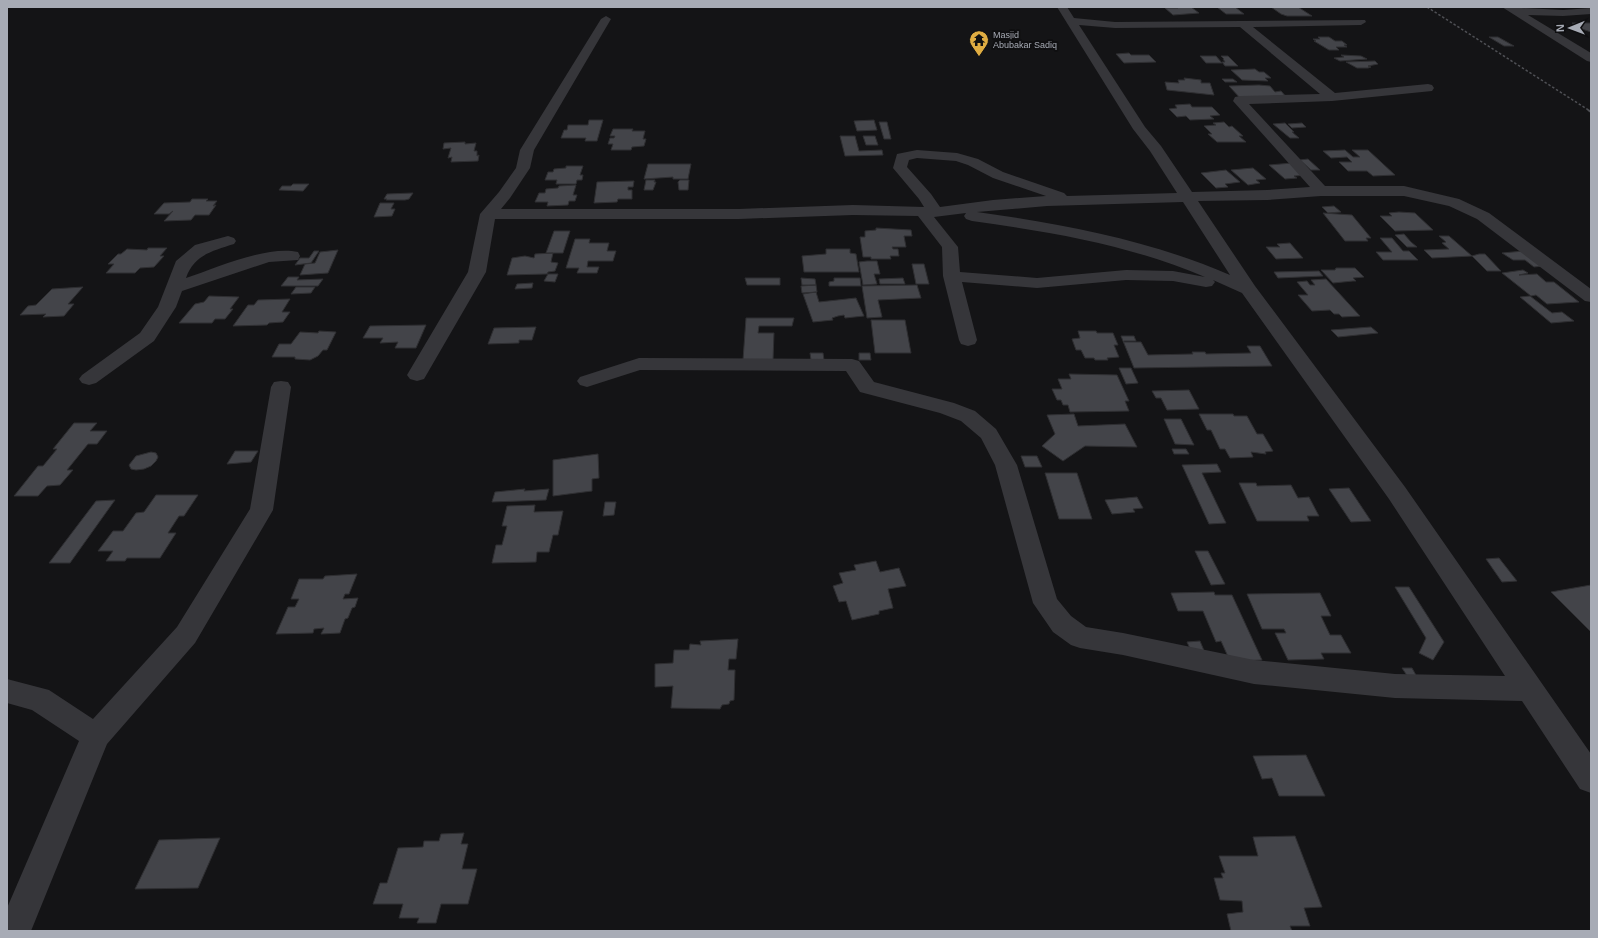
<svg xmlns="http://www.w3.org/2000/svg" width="1598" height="938" viewBox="0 0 1598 938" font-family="Helvetica,sans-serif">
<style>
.building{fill:#434449;stroke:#2f2f32}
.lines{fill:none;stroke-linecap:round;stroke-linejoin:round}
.minor{fill:#36363a;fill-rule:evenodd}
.rail-far1{stroke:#4f5055;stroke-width:1.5;stroke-dasharray:2.5 2;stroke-linecap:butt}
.rail{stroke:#4f5055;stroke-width:2;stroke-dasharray:3.5 2.5;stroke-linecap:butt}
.labels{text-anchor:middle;stroke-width:4;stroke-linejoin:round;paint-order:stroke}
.far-poi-label{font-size:9px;fill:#a7abb5;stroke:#0f0f11;text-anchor:start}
</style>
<rect width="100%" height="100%" fill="#141416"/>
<!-- building -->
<path class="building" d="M1177,7h14l8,6 -26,2 -8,-7h13z
M1217,7h18l9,7h-18z
M1271,7h27l14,9h-25l-6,-2z
M1572,23h19v9l-9,-3z
M1318,37h11l6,4h7l5,4h-3l3,2h-11l3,3h-10l-15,-9h2l-3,-2h7z
M1489,37h9l16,9h-10z
M1129,53l2,2h18l7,7 -32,1 -8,-9z
M1341,55l20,1 6,3 -27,2 -6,-3 10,-1z
M1200,56h16l6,7h-16z
M1221,56h7l10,10h-13l-3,-4h3l-2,-3h1z
M1375,61l3,3 -10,2 3,1 -3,1h-11l-11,-6z
M1255,69l4,3h5l7,6h-6l3,3 -26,-1 -11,-10z
M1184,78l17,2v3h9l4,12 -47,-5 -2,-8 14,1 -1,-3h7z
M1222,79h11l4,3h-12z
M1259,85l11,1 5,6 6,-1 7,8h-47l-12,-13z
M1190,104l2,3h20l8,8 -10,1 4,3 -24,1 -4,-4 -9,1 -8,-8 8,-1 -2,-3z
M589,120h14l-6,21h-12l1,-3h-25l3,-8h3l1,-5h20z
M874,120l3,10 -20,1 -3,-10z
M879,122h8l4,17h-7z
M1224,122l5,5 3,-1 11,10h-4l7,6h-29l-9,-8h4l-8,-8 12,-1 -3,-2z
M1285,123l9,9h-2l7,6h-9l-17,-14z
M1302,123l4,4 -14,1 -4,-4z
M613,129h20l-1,2h13l-2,8h3l-2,7 -12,1 -1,3h-20l2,-6h-5l2,-6h4l1,-2h-5z
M840,136h15l4,15 23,-1 1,5 -38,1z
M863,136h12l3,9h-12z
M465,142v2l11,-1 -2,8h3v5l2,-1 -1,6 -27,1 1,-5 -4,1 3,-10 -8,1 1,-6z
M1345,150l8,7h7l-8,-7h16l27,25 -22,1 -6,-5h-19l-9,-9h13l-5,-5 -16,1 -8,-7z
M1308,159l12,11h-9l-11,-10z
M1292,163l15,12 -13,1 3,2 -12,1 -16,-14z
M648,164h43l-3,15h-15v-2l-29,2z
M566,166h17l-3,9h3l-1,5h-5l-1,4h-20l1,-4h-12l3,-8h5l1,-3 12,-1z
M1253,168l13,11 -10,1 4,3 -12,2 -17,-15z
M1226,170l14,12 -15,2 3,3 -12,1 -15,-15z
M646,180h9l-1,2h2l-3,8h-9z
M680,180h9l-1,10h-9l-1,-8z
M634,181l-1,6h-5v3h4v9h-14l-1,3 -23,1 3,-21z
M293,184h16l-6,7 -24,-1 3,-4h9z
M576,185l-3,10h4l-2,6h-6l-1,4 -21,1 1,-4h-13l4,-9h6l1,-4 12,-1 1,-2z
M413,193l-4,6 -4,1h-19l1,-1h-3l3,-5z
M192,199h16l-2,2h11l-4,5 3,-1 -7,10h-14l-4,5 -27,1 9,-10 -4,3h-15l10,-11 26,-1z
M380,203h14l-3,6h4l-3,7 -18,1z
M1334,206l7,6 -13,1 -6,-6z
M1399,212l16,1 18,17 -38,1 -15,-15h12l-3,-3z
M1323,213l29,2 19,23h-5l2,3h-23z
M876,228l35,2 1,6h-8l2,11h-14l1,2h5l1,7h-9l1,3h-20v-2h-8l-3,-20h5v-6l11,-1z
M554,231h16l-7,22h-17z
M1404,234l7,8 6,5h-10l-12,-12z
M1439,236h10l23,20 -40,2 -8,-8 25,-1 -7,-6 4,-1z
M1380,238h12l11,13h6l9,9h-35l-7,-8h16z
M575,239h15l-1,4h20l-2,8h9l-3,10h-25l-1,6h12l-2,6h-20l2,-5h-13z
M1290,243l13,15 -27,1 -10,-12h14l-3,-3z
M148,248h19l-7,8h4l-10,11 -14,1 -5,5h-29l8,-9h-6l10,-10h3l6,-5 20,1z
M826,249h24v4l6,1 3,18h-55l-2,-16 24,-2z
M338,250l-10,23 -28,2 5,-11 10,-1 5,-11z
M314,251h5l-8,12 -16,2 5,-7h9z
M1524,251l19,15 -9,1 -9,-7h-12l-11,-7z
M553,253l-2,9 7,1 -3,8 -7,1 -1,2 -40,1 5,-17 13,-2 9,2 1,-4z
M1479,254h6l16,17h-14l-15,-15z
M867,261h10l3,13h-6l3,10 -14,1 -4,-23z
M912,264h12l5,20h-13z
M1336,268h19l9,9 -11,1 3,3h-3l-20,2 -12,-13h14z
M1523,270l5,3 -9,2 18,-1 9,8h8l25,20 -32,2 -11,-9 -5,1 -29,-23z
M1319,271l4,5 -45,2 -4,-6z
M548,274h10l-3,8 -11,-1z
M288,277h11l-2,3 26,-1 -5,7h-37z
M745,278h35v7h-33z
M801,278l14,1 1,6h-14z
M834,278h26l1,8h-32v-4l5,-1z
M903,278l2,6h-25l-1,-5z
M1326,279l34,37 -18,1 -3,-3h-5l-4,-4 -18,1 -14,-16h10l-11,-13 10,-1 3,4h5l-4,-5z
M533,283l-1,5 -17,1 2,-5z
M816,285l1,7 -15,1 -1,-7z
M917,285l4,13 -43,2 4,17 -15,1 -5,-32z
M83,287l-15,17h6l-10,12 -21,1 3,-3 -26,1 8,-9 8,-1 16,-16z
M296,287h19l-4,6 -20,1z
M816,292l3,10 37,-4 8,18 -19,2 -1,-3 -6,1 -6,2 1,2 -20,2 -10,-28z
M209,296l30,1 -9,12h3l-8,10h-10l-3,4h-33l16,-19 9,-2z
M1530,296l22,17 10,-1 12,9 -23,2 -31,-26z
M290,299l-8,13h8l-7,10 -14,1 -2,2 -34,1 15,-21h6l4,-5z
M746,318h48l-2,8h-33l-1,7h16l-1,27h-30z
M871,320h34l6,33h-36z
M426,325l-10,23h-21l3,-6 -18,1 3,-5h-20l7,-12z
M536,327l-4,13h-13v3l-31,1 6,-16z
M1371,327l7,6 -40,4 -7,-7z
M319,331l17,1 -9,18h-4l-5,6 -8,4 -15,-1v-2h-23l7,-13h12l9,-12 18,1z
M1078,331h18l1,2h16l5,12h-4l5,12 -12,1 1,2h-13l-1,-2h-9l-4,-8h-5l-4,-11 8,-1z
M1121,336h13l2,5h-12v1h17l7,13 45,-1 -1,-2h13l1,2 45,-1 -4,-7h13l12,20 -138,2z
M810,353h13l1,7h-13z
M859,353h11l1,7h-12z
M1119,368h12l7,15 -12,1z
M1069,374l48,1 12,26h-4l4,10 -59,1 -2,-7h-5l-2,-5h-4l-5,-11h10l-4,-10h13z
M1189,390l10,19 -32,1 -6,-12h-5l-4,-7z
M1074,414l4,12 47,-2 12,23 -52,-1 -22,15 -21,-15 13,-12 -8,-19z
M1199,414h34l1,2h13l10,18h6l10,17 -8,1 1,2 -15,-2 2,5 -23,1 -5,-9h-5l-9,-19h-4z
M1164,419h17l13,26 -19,-1z
M74,423h23l-7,8h17l-10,13h-9l-21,26h6l-13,15 -13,1 -9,10h-24l24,-30h5l14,-17h-4z
M1172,449h14l3,5h-15z
M235,451h23l-7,11 -24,2z
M151,452l5,1 2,4 -2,4 -5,5 -7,3 -8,1 -5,-1 -2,-4 7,-9z
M598,454l1,24 -7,1v12l-39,5v-36z
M1021,456h16l5,11h-17z
M1217,464l4,8 -19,1 24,50 -17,1 -27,-59z
M1045,473h32l15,46h-33z
M1239,483h17l1,3 34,-1 7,13 11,-1 10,19h-12l2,5h-52z
M1349,488l22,33 -20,1 -22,-33z
M525,489l-1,2 25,-2 -3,11 -54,2 3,-10z
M156,495h42l-14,21h-5l-11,17h8l-16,25h-33l-2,3h-19l7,-10h-15l15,-20h10l13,-18 8,-1z
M1137,497l6,11 -10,1 2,3 -23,2 -7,-14z
M115,500l-45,63h-21l47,-62z
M605,502h11l-2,13 -11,1z
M535,505l-1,7 29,-1 -5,24h-5l-4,17h-12l-1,10 -44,1 4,-18h6l5,-19h-5l5,-20z
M1195,551h13l17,33 -14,1z
M1499,558l18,23 -15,1 -16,-23z
M876,561l4,11 19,-4 7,18 -18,3 5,19 -14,3v3l-27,6 -6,-19 -7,1 -6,-16 10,-3 -4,-10 17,-3 -2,-5z
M357,574l-8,20h-4l-2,5 15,-1 -3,9 -3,1 -4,10 -3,1 -5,14 -19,1 3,-6 -10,1 -1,4 -37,1 12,-27h7l4,-8h-8l8,-20h24l2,-3z
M1591,585v47l-40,-40z
M1395,587h14l35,55 -11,18 -14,-7 7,-15z
M1214,592l1,3h17l30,65 -32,1 -9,-20 -5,1 -13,-31h-25l-7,-18z
M1320,593l11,23h-10l9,19h11l10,18h-30l3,6 -36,1 -13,-27h11l-2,-4h-22l-15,-35z
M738,639l-2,20h-7l-1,11h7l-1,30 -4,1 -1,3 -7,1 -2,4 -49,-1 2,-22 -18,1v-23l18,-1 1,-13h15l1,-6 11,1 -1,-4z
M1200,641l5,12h-13l-5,-11z
M1402,668h10l5,9h-9z
M1306,755l19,41h-46l-7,-18 -10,1 -9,-23z
M464,833l-3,11h7l-6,25h15l-9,35h-27l-5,19h-19l2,-5h-20l4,-14h-30l7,-21h7l11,-35 25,-1 1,-6h15l2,-7z
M1295,836l27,71 -18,1 6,18h-20l2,5h-61l-4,-17 16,-2 -1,-11 -22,-1 -6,-22h9l-2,-5h4l-6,-17h39l-5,-19z
M220,838l-22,50 -63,1 24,-49z"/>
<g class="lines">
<!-- minor -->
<path class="minor" d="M1057,7h10l7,11 41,4 250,-2 1,2 -5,3 -108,2 82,66 93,-9 4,1 2,3 -2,3 -100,10 -83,3 76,82h79l55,13 30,14 102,76v13l-6,-1 -108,-82 -28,-13 -45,-10h-83l-54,4 -69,1 57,85 150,201 186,267v39l-11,-4 -58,-88 -127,-3 -141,-14 -131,-29 -43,-7 -9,-3 -18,-13 -20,-29 -38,-138 -14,-27 -20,-17 -21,-8 -80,-21 -14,-21 -206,-1 -53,17 -7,-2 -3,-4 3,-4 59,-19 213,1 7,2 15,21 80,21 21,8 21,18 21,36 40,134 14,17 15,11 37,6 131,27 141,14 110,2 -116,-177 -147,-206 -29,-13 2,2 -3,4 -6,1 -33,-6 -47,-1 -89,8 -75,-6 15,58 -2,4 -7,2 -7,-2 -2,-4 -16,-64 -1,-29 -24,-31 -65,-1 -114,4h-244l-9,53 -62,107 -7,2 -7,-2 -3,-4 61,-103 12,-58 19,-22 17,-24 4,-18 81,-131 5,-3 5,3 -77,131 -4,18 -20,30 -9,11h238l114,-4 71,2 -5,-8 -26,-31 4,-14 20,-4 40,3 21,6 25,13 61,21 3,3 110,-3 -27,-42 -17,-22zM1079,25l36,3 125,-1 80,67 -80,2 -5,1 -2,4 77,86 -43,3 -75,2 -31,-46 -16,-19zM917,158l39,3 12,4 25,13 53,18 -53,4 -53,7 -9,-13 -24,-27 2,-7zM1183,202l47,73c-81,-35 -166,-51 -253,-63l70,-6zM966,213l-2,3 2,3 6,2c80,11 158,24 233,56l-32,-6 -47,-1 -89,8 -77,-6 -2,-25 -24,-30z
M1502,7l61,3 28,-2v6l-28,2 -35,-1 63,38v9l-4,-1z
M228,236l6,2 2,3 -2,3c-22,7 -40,11 -48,34 30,-10 81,-33 112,-26l2,4 -2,4 -29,2 -87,29 -6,16 -22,34 -58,42 -7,2 -7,-2 -3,-4 3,-4 58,-42 18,-26 18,-46 19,-16z
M281,381l7,1 3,5 -18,123 -78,133 -88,101 -76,187h-24v-23l72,-167 -47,-31 -25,-7v-24l42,11 44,29 84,-92 73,-118 21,-122 3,-5z"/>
<!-- rail-far1 -->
<path class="rail-far1" d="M1427,7l163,104"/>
<!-- rail -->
<path class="rail" d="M1588,110l3,2"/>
</g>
<!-- icons -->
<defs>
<g id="temple-pin" transform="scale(1)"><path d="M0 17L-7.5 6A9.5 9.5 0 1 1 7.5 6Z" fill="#e0ad42" stroke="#0f0f11"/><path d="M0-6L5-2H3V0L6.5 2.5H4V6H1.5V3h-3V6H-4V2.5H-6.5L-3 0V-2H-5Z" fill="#111"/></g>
</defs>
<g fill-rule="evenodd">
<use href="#temple-pin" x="979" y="40"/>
</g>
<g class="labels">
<!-- far-poi labels -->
<g class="far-poi-label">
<text x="993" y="38">Masjid<tspan x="993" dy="10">Abubakar Sadiq</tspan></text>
</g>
</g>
<!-- border -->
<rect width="1598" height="938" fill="none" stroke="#a7abb5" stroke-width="16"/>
<!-- north arrow -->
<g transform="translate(1570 28) rotate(269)" stroke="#0f0f11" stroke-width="3" paint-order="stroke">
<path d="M0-3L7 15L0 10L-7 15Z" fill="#a7abb5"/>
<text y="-6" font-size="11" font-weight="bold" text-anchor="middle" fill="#a7abb5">N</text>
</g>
</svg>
